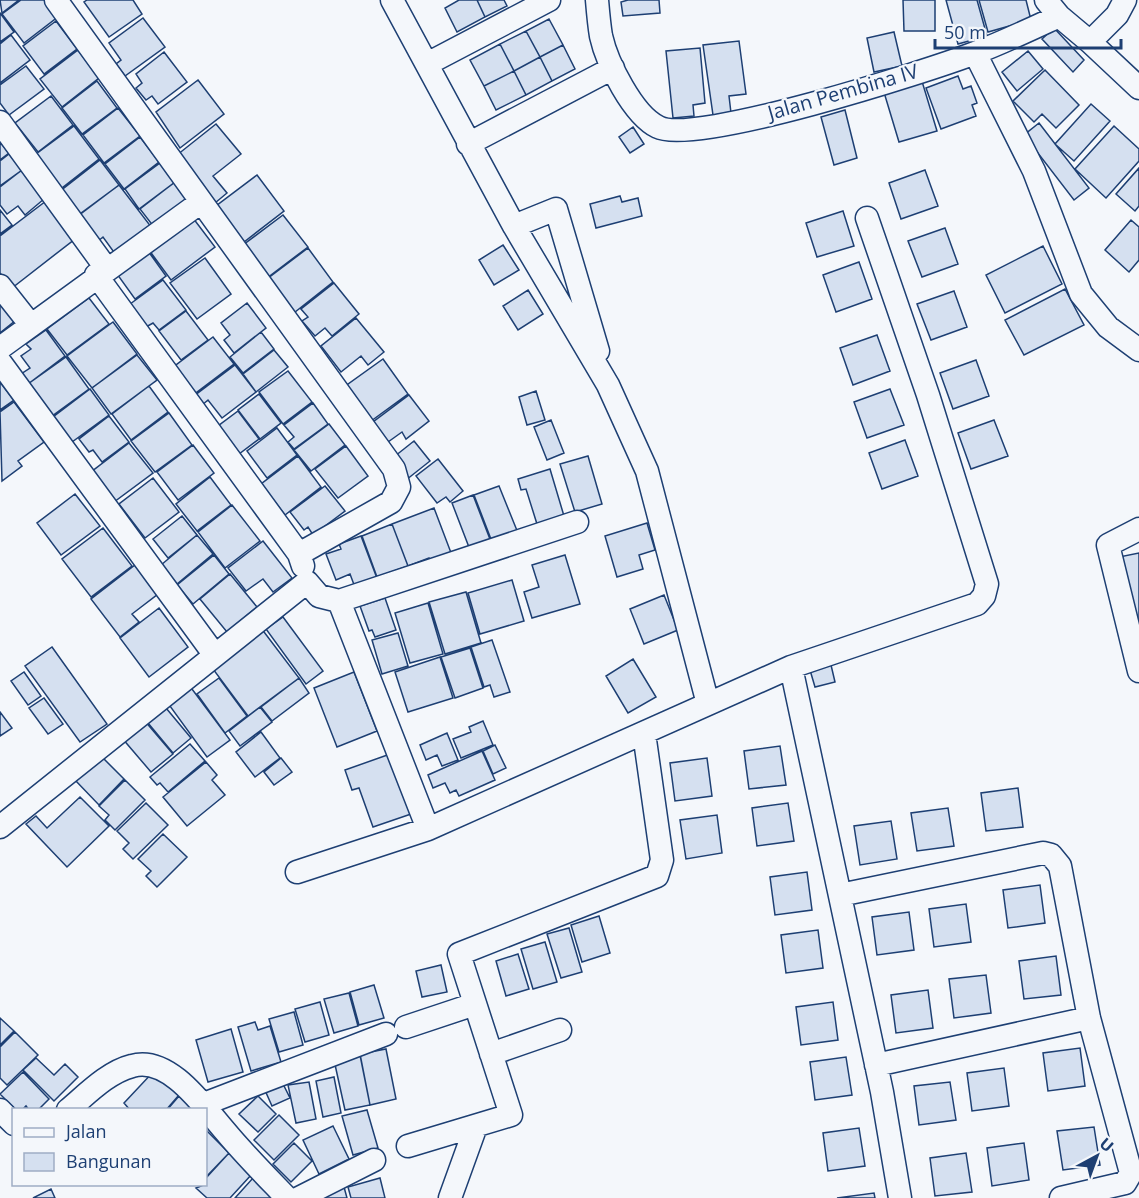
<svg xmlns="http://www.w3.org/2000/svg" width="1139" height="1198" viewBox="0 0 1139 1198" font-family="'Open Sans',sans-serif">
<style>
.building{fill:#d5e0f0;stroke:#1d3f73;stroke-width:1.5}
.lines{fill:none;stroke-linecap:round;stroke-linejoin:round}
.street-casing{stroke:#1d3f73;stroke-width:25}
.street{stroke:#f4f7fb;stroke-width:22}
.labels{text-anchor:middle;stroke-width:4.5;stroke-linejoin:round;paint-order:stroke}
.street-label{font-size:20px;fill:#1d3f73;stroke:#f4f7fb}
</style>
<rect width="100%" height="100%" fill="#f4f7fb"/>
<!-- building -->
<path class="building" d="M0,0h19l-17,13z
M21,0h26l12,16 -35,27 -22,-29z
M87,0h46l9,14 -33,23 -25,-35z
M459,0h18l8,17 -28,15 -12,-24z
M477,0h27l3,6 -22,11z
M628,0h31l1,13 -37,3 -2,-14z
M903,0h32v31h-31z
M946,0h31l10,36 -29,8z
M979,0h47l5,20 -43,12z
M0,13l14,19 -14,10z
M143,18l22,29 -40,29 -9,-12 5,-4 -12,-17z
M549,19l14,26 -23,12 -14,-26z
M56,21l21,28 -33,25 -21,-28z
M1054,28l30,32 -11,12 -31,-33z
M526,31l14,26 -26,14 -14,-27z
M894,32l8,34 -28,6 -7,-34z
M11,35l19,25 -30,23v-39z
M739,41l7,53 -17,2 2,17 -18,2 -10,-70z
M500,44l14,27 -30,15 -14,-26z
M563,45l12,24 -23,12 -12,-24z
M700,48l5,55 -12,2 1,11 -21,2 -7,-67z
M78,50l21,28 -37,29 -22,-28z
M1028,51l15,18 -26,22 -15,-19z
M164,52l23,30 -29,22 -6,-8 -6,4 -10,-12 6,-5 -6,-9z
M540,57l12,24 -26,14 -12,-24z
M26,66l18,23 -35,26 -9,-12v-18z
M1045,70l34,35 -23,23 -14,-14 -8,8 -21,-21z
M514,71l12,24 -30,15 -12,-24z
M958,76l5,13 8,-3 6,17 -5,2 4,11 -35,13 -15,-41z
M921,78l16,53 -38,11 -16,-53z
M198,80l26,34 -44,34 -24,-36z
M97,81l20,27 -35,26 -20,-26z
M51,96l22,29 -35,27 -23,-29z
M1091,104l19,17 -36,40 -19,-17z
M118,108l22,28 -36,27 -21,-28z
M845,110l12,48 -23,7 -13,-48z
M1039,123l50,65 -15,12 -50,-65z
M216,124l25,30 -28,22 14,17 -12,10 -38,-48z
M74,126l25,33 -41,32 -26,-34z
M1114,126l25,23v12l-33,37 -31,-29z
M633,127l11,17 -14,9 -11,-16z
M140,137l19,25 -35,27 -19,-25z
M0,142l9,11 -9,7z
M9,154l13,16 -22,16v-25z
M100,160l19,25 -42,31 -18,-24z
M160,163l15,19 -36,27 -14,-20z
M1139,168v38l-4,5 -19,-17z
M22,170l22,29 -19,16 -7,-9 -11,8 -7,-9v-18z
M925,170l13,36 -37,13 -12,-36z
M257,175l27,36 -40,31 -28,-36z
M175,182l14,18 -35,27 -14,-18z
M119,185l33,43 -36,27 -13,-18 -6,5 -19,-26z
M620,196l2,6 16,-4 4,18 -46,12 -6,-24z
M46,201l29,38 -63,49 -12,-15v-37z
M0,210l12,15 -12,9z
M843,211l11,35 -37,11 -11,-34z
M283,215l25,32 -41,31 -24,-33z
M193,218l22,29 -44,33 -22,-30z
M1131,220l8,7v33l-10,12 -24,-22z
M945,228l13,36 -36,13 -14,-36z
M503,245l16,25 -25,15 -15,-25z
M1043,246l19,38 -57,29 -19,-38z
M308,248l25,34 -43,34 -27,-34z
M148,251l18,25 -31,23 -18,-25z
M205,258l26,36 -34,25 -27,-36z
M859,262l13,37 -36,13 -13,-37z
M163,280l23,30 -27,20 -6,-7 -7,4 -20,-20z
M334,283l25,31 -27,22 -7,-8 -10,8 -13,-15 6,-4 -7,-8z
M1065,289l19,36 -60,30 -19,-35z
M528,290l15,24 -25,16 -15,-24z
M954,291l13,36 -36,13 -14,-36z
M89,298l20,26 -42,31 -20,-26z
M0,301l16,19 -16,13z
M247,303l19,25 -32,25 -10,-13 6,-5 -9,-12z
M186,311l22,29 -27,20 -22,-29z
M356,318l28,34 -16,13 -7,-9 -20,16 -20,-26z
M113,322l24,32 -45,34 -25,-32z
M46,330l19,26 -37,28 -7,-10 9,-6 -9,-12 10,-7 -5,-5z
M261,332l13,17 -31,24 -13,-16z
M877,335l13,36 -37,14 -13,-37z
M213,337l21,27 -41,31 -21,-27z
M274,350l14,17 -32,25 -13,-18z
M137,355l20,25 -46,34 -19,-26z
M66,357l23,32 -37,27 -24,-32z
M383,359l25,35 -41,30 -23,-37z
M976,360l13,36 -36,13 -13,-36z
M235,365l21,27 -34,26 -14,-18 -7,6 -7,-10z
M288,371l24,31 -29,22 -24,-32z
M0,382l14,18 -14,10z
M149,386l19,26 -37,28 -19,-26z
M90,389l19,26 -37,27 -19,-25z
M890,389l14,36 -37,13 -13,-36z
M536,391l9,29 -18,5 -8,-28z
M259,394l22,29 -21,16 -22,-29z
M409,395l20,26 -23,18 -4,-7 -14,10 -15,-20z
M14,402l30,40 -26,19 4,5 -20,15 -2,-69z
M313,403l15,21 -34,25 -6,-7 6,-5 -10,-12z
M238,411l21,28 -20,15 -21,-28z
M169,413l23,32 -37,27 -24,-31z
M109,416l20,26 -27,20 -9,-12 -4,2 -10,-13z
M551,420l13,33 -17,7 -13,-33z
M994,420l14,36 -37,13 -13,-36z
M329,424l16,21 -34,26 -17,-21z
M277,428l20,27 -30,23 -20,-27z
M905,440l13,36 -36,13 -13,-36z
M414,441l16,20 -24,19 -16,-20z
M129,443l24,30 -39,29 -23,-30z
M193,445l21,28 -36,27 -21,-28z
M346,446l22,30 -30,22 -23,-29z
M298,456l23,31 -36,28 -24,-31z
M588,456l14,48 -27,8 -15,-48z
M438,459l25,32 -13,11 -4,-5 -9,6 -21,-27z
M550,469l14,47 -27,8 -11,-35 -5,1 -3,-11z
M210,477l21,28 -34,26 -21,-27z
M153,478l26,34 -34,26 -26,-34z
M325,486l20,25 -32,24 -5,-8 -4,3 -14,-18z
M499,486l21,52 -26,9 -20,-52z
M75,494l25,32 -39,29 -24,-32z
M473,495l20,52 -21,8 -20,-52z
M232,505l28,36 -35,27 -27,-36z
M434,508l19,50 -21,8 -3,-8 -21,8 -16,-42z
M182,516l15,19 -29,23 -15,-19z
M647,523l8,27 -16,5 4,14 -26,8 -12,-41z
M392,524l16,42 -31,11 -15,-41z
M103,528l29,38 -41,31 -29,-38z
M197,535l16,19 -36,30 -16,-19z
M361,536l17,45 -22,9 -6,-16 -14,6 -10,-26 15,-5 -2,-5z
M263,541l29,37 -19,14 -10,-13 -17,12 -18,-23z
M1139,553v69l-4,1 -16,-66z
M214,555l15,19 -36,30 -16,-19z
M565,555l15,49 -48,14 -8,-26 15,-5 -7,-22z
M135,565l23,29 -26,20 7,8 -19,15 -29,-38z
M230,574l27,33 -30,25 -27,-33z
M512,580l12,41 -44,13 -12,-41z
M466,592l15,51 -36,11 -16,-52z
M664,595l14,35 -34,14 -14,-35z
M385,598l11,32 -21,7 -3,-7 -3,1 -9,-25z
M428,603l15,51 -33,9 -15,-50z
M159,608l29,39 -39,30 -29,-39z
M283,617l40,54 -17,13 -40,-55z
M261,628l38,50 -51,38 -38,-51z
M398,633l10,33 -26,8 -10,-34z
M492,640l18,52 -16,5 -4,-12 -6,2 -13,-40z
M52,647l55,77 -27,18 -55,-76z
M470,648l13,40 -28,10 -14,-41z
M440,657l13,41 -45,14 -13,-40z
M633,659l23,38 -28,16 -22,-37z
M831,665l4,17 -20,5 -5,-17z
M24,672l17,24 -13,9 -17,-24z
M354,672l23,59 -40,16 -23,-59z
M219,678l28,38 -22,17 -28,-39z
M299,678l10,15 -37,28 -11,-14z
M189,685l41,55 -23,17 -40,-55z
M44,698l19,26 -15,10 -19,-26z
M260,707l12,15 -32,24 -11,-15z
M166,708l25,30 -18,15 -25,-30z
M0,712l12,16 -12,8z
M144,720l29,34 -22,18 -29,-34z
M483,721l10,24 -32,13 -8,-19 18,-7 -2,-5z
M261,732l19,26 -25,19 -19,-25z
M447,733l11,27 -16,6 -5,-11 -11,5 -6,-15z
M190,744l15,17 -37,31 -8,-9 -3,2 -7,-8z
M495,745l11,23 -13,6 -10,-23z
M780,746l6,39 -37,4 -5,-38z
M482,751l13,29 -36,16 -3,-6 -6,3 -5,-10 -12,5 -5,-13z
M393,753l21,60 -41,14 -14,-39 -7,2 -7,-20z
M100,755l24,24 -25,26 -24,-25z
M281,758l11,14 -18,13 -10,-13z
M707,758l5,38 -37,5 -5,-38z
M206,762l11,13 -5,5 13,15 -38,31 -24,-29z
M125,780l20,20 -30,30 -10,-10 4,-5 -10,-9z
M1018,788l5,39 -37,4 -5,-38z
M80,797l29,29 -42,41 -41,-43 10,-8 11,12z
M146,803l22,22 -35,34 -10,-10 6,-6 -12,-12z
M788,803l6,38 -37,5 -5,-38z
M948,808l6,38 -37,5 -6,-38z
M717,815l5,38 -36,6 -6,-39z
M891,821l6,38 -37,6 -6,-39z
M163,834l24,23 -30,30 -11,-11 5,-5 -13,-12z
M807,872l5,38 -37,5 -5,-38z
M1040,885l5,38 -37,5 -5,-38z
M966,904l5,38 -37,5 -5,-38z
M909,912l5,38 -37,5 -5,-38z
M599,916l11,37 -28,9 -11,-37z
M569,928l13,44 -21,6 -14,-44z
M818,930l5,38 -37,5 -5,-38z
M545,942l12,40 -24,7 -12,-40z
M518,954l11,35 -23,7 -10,-35z
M1056,956l5,39 -37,4 -5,-38z
M441,965l6,27 -25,5 -6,-26z
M986,975l5,38 -37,5 -5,-39z
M374,985l10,33 -25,7 -9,-33z
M928,990l5,38 -37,5 -5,-38z
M349,993l9,33 -24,7 -10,-34z
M320,1002l9,33 -24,7 -10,-33z
M833,1002l5,38 -37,5 -5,-38z
M294,1012l9,33 -24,7 -10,-33z
M0,1018l14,13 -14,14z
M255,1022l3,8 12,-4 11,36 -30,9 -13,-44z
M231,1029l12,43 -35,10 -12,-42z
M15,1032l23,23 -31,30 -7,-7v-31z
M1080,1048l5,38 -37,5 -5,-38z
M386,1049l10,50 -26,6 -10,-51z
M360,1055l10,50 -25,5 -11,-50z
M846,1057l6,38 -37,5 -5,-38z
M36,1058l18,17 11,-11 13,13 -24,24 -31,-31z
M1004,1068l5,38 -37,5 -5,-38z
M154,1071l25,24 -13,15h-36l-6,-7z
M23,1072l26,27 -11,11h-9l-3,-4 -4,4h-6l-16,-16z
M334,1077l7,36 -18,4 -7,-36z
M281,1080l9,18 -18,8 -8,-18z
M309,1082l7,37 -20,4 -8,-38z
M950,1082l6,38 -37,5 -5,-39z
M179,1096l15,14h-27z
M258,1096l18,18 -18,18 -19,-18z
M367,1110l11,38 -25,7 -11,-39z
M279,1115l20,20 -25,25 -20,-20z
M333,1126l16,33 -30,15 -16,-34z
M1094,1127l6,38 -37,5 -6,-39z
M859,1128l6,38 -37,5 -5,-38z
M207,1131l22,22 -23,24v-45z
M294,1143l18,18 -21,21 -18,-18z
M1024,1143l5,37 -37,6 -5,-38z
M229,1153l23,21 -22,24h-23l-11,-10 10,-4v-6z
M966,1153l6,39 -37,4 -5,-38z
M253,1178l21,20h-39z
M380,1178l5,20h-34l-3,-11z
M344,1187l3,11h-24z
M51,1189l4,9h-22z
M874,1193l1,5h-38z"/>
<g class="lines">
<!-- street casing -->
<g class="street-casing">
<path id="street" d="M56,0l338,469 5,18 -8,15 -92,52
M392,0l122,226 94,159 39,86 61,233
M597,0c1,12 2,24 4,36 6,27 32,79 57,91 36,19 270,-56 317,-74 29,-11 56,-24 84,-37
M1046,0l13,16 31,26 49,46
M1090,42l27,-27 8,-15
M975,53l59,118 47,123 27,33 31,23
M427,64l122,-64
M0,122l106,146
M468,144l145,-76
M514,226l42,-17 42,142
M96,275l203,279 4,12
M0,286l30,38
M0,348l201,-146
M0,362l214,292
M1139,529l-31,16 31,126
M339,601l89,228
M791,667l91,425 18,106
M0,827l307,-245 12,14 20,5 238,-79
M297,872l131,-43 363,-162 186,-63 7,-8 3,-12 -59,-189 -61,-177
M840,895l203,-42 8,2 9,11 29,152 42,155 -6,10 -64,15
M406,1027l69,-23
M491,1054l69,-24
M876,1065l213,-47
M204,1104l182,-70
M0,1110l14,14
M68,1110c19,-16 40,-38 64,-44 37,-11 72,41 93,65 19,23 41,45 62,67
M408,1146l103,-31 -52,-161 198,-78 5,-16 -18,-127
M299,1198l75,-38
M450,1198l26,-72"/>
</g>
<!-- street -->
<use href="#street" class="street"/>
</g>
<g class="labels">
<!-- street labels -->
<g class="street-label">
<text transform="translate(843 92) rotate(-16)" y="7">Jalan Pembina IV</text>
</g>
</g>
<!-- legend -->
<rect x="12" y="1108" width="195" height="78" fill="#f4f7fb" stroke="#9eadc5" stroke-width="1.5"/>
<rect x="24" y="1128" width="30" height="9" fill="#f4f7fb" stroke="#9eadc5" stroke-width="1.5"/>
<text x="66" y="1138" font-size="18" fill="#1d3f73">Jalan</text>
<rect x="24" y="1153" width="30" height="18" fill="#d5e0f0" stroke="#9eadc5" stroke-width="1.5"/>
<text x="66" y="1168" font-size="18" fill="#1d3f73">Bangunan</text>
<!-- north arrow -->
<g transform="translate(1097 1156) rotate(41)" stroke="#f4f7fb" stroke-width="4.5" paint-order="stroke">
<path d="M0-4.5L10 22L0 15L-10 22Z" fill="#1d3f73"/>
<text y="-9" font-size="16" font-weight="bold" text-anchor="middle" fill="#1d3f73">U</text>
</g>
<!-- scale -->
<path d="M935 39v9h186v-9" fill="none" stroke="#1d3f73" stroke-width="3"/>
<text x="944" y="39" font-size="18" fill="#1d3f73" stroke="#f4f7fb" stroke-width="4.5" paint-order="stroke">50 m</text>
</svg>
